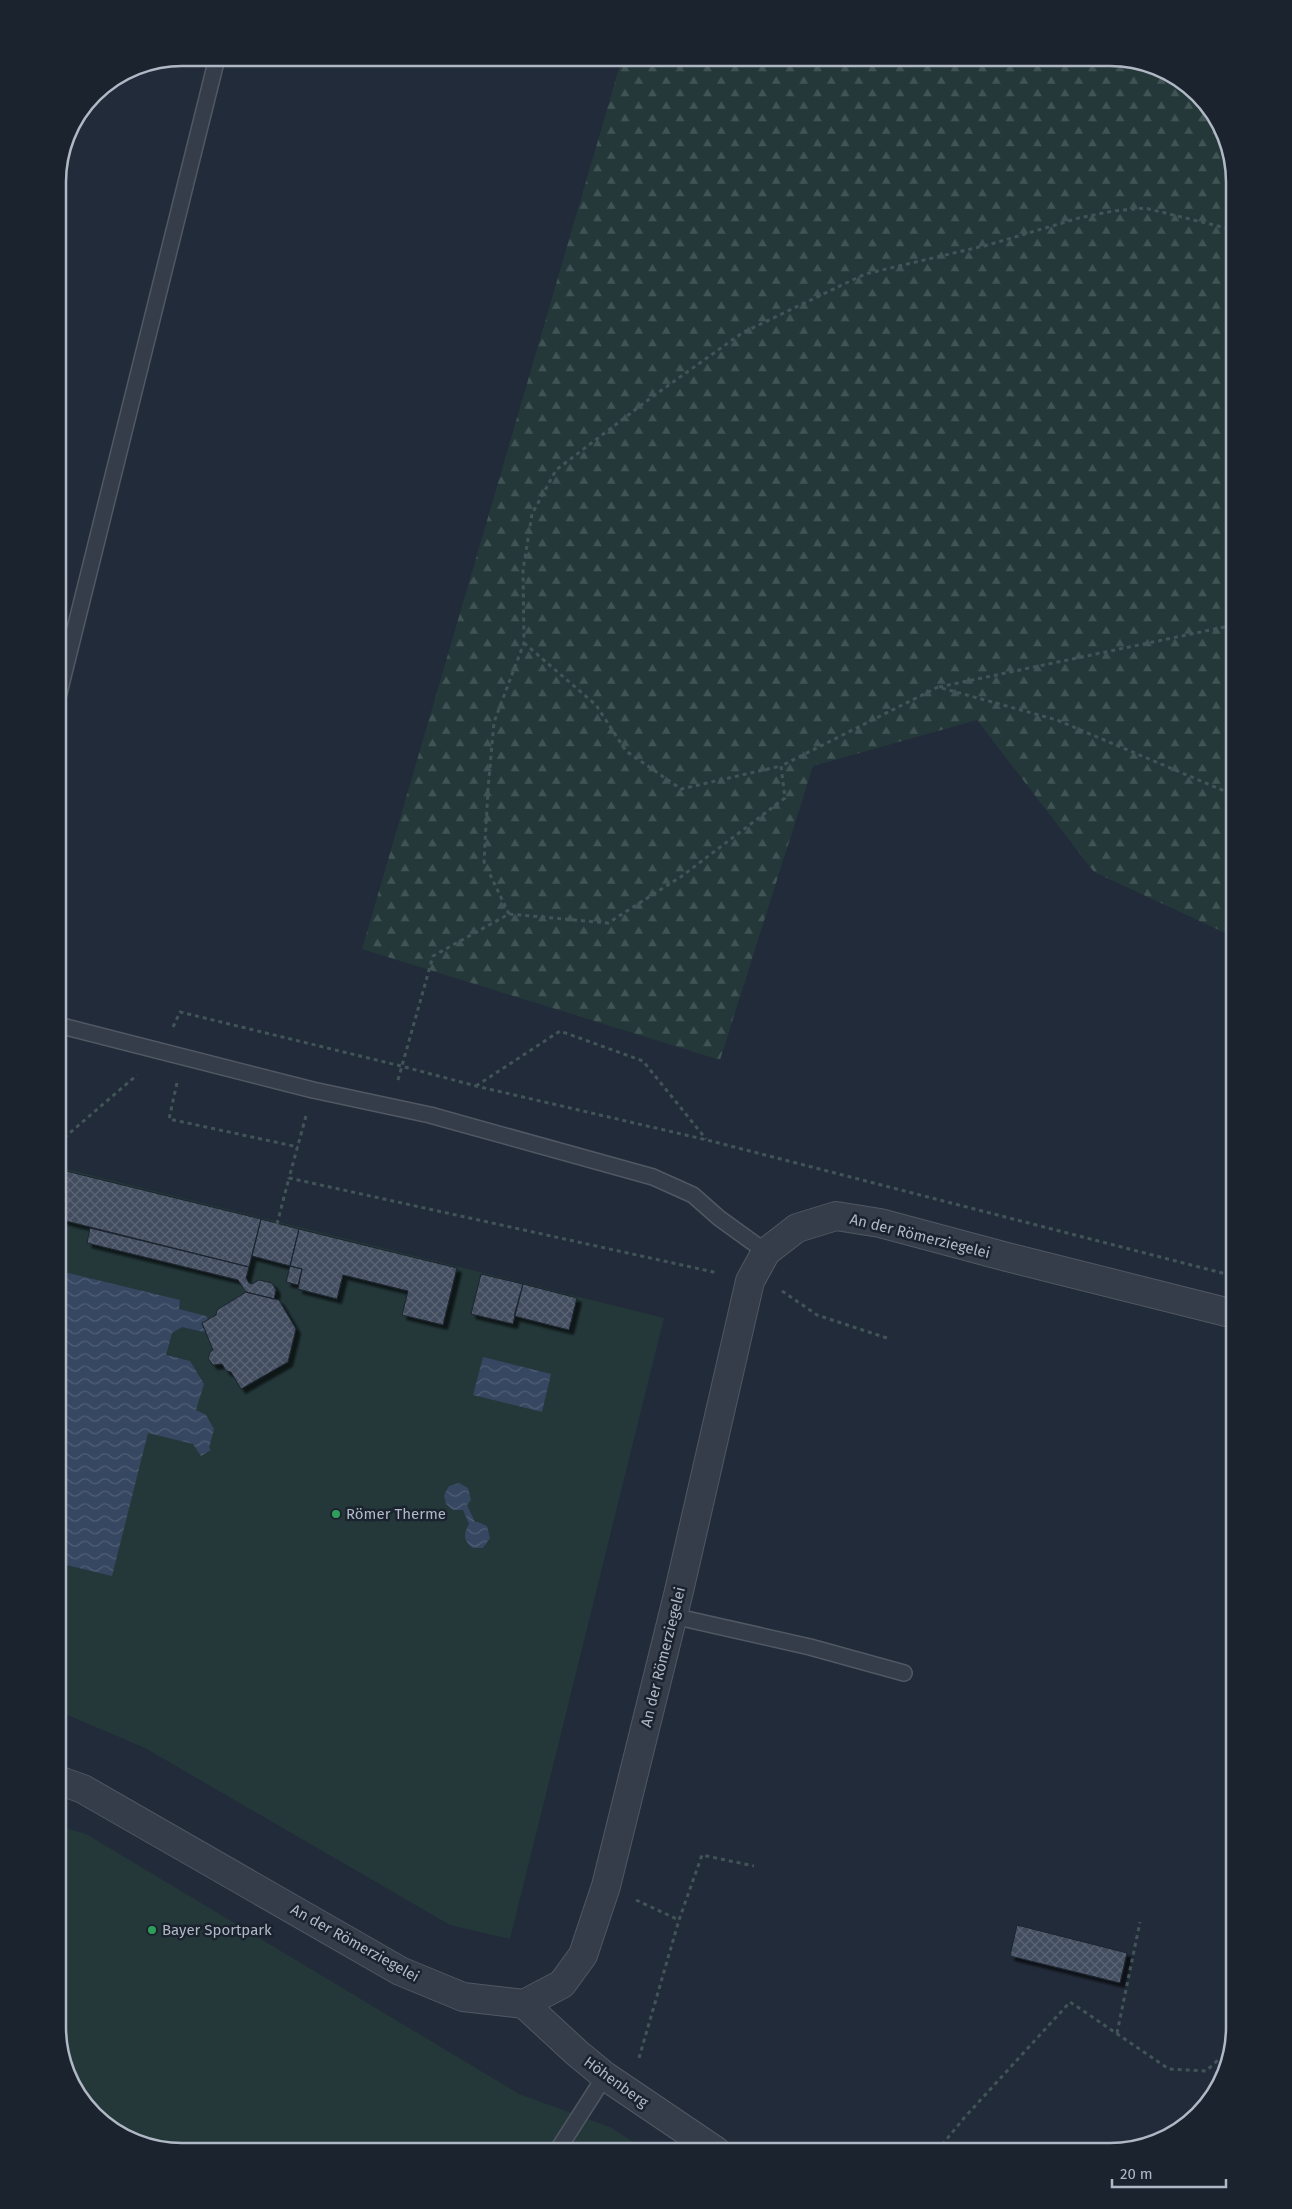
<svg xmlns="http://www.w3.org/2000/svg" width="1292" height="2209" viewBox="0 0 1292 2209" font-family="'Fira Sans',sans-serif">
<style>
.green{fill:#24383a}
.forest{fill:url(#forest-firs)}
.water{fill:url(#water-waves)}
.building{fill:url(#building-cross-hatch);stroke:#1d2530;filter:url(#shadow)}
.lines{fill:none;stroke-linecap:round;stroke-linejoin:round}
.service-casing{stroke:#505864;stroke-width:18}
.minor-casing{stroke:#505864;stroke-width:30}
.path{stroke:#415558;stroke-width:3;stroke-dasharray:4 4;stroke-linecap:butt}
.service{stroke:#353d4a;stroke-width:15}
.minor{stroke:#353d4a;stroke-width:28}
.leisure-dot{fill:#2e9e5b;stroke:#1b232e;stroke-width:2}
.labels{text-anchor:middle;stroke-width:5;stroke-linejoin:round;paint-order:stroke}
.street-label{font-size:15px;fill:#b0b8c6;stroke:#1b232e}
.poi-label{font-size:15px;fill:#b0b8c6;stroke:#1b232e;text-anchor:start}
.rim{fill:none;stroke:#b0b8c6;stroke-width:2.5}
</style>
<defs>
<pattern id="forest-firs" width="22" height="20" patternUnits="userSpaceOnUse" patternTransform="scale(1.25)"><rect width="22" height="20" fill="#24383a"/><path d="M5 1l3.5 6h-7zM16 11l3.5 6h-7z" fill="#415355"/></pattern>
<pattern id="water-waves" width="16" height="10" patternUnits="userSpaceOnUse" patternTransform="scale(1.25)"><rect width="16" height="10" fill="#354761"/><path d="M0 5q4-4 8 0t8 0" fill="none" stroke="#505f76"/></pattern>
<pattern id="building-cross-hatch" width="8" height="8" patternUnits="userSpaceOnUse" patternTransform="scale(1.25)"><rect width="8" height="8" fill="#434e5e"/><path d="M0 0l8 8M0 8l8-8" fill="none" stroke="#5c6574"/></pattern>
<filter id="shadow"><feDropShadow dx="4.5" dy="4.5" stdDeviation="1" flood-color="#0009"/></filter>
</defs>
<rect width="100%" height="100%" fill="#222b39"/>
<!-- green -->
<path class="green" d="M58,1167l606,151 -154,621 -60,-14 -305,-177 -87,-37z
M58,1826l28,8 433,260 91,33 37,24h-473l-61,-21 -43,-48 -12,-55z"/>
<!-- forest -->
<path class="forest" d="M622,58h496l61,21 43,48 12,55v755l-140,-65 -117,-152 -164,46 -93,294 -358,-111z"/>
<!-- water -->
<path class="water" d="M64,1272l116,28 -1,9 27,7 2,3 -7,5 4,7 -1,1 -22,-5 -10,6 -6,22 24,6 14,23 -8,26 10,5 8,14 -5,19 2,2 -10,6 -8,-12 -45,-11 -36,143 -54,-13v-265z
M483,1357l68,17 -9,38 -69,-17z
M459,1483l9,5 3,12 -4,5 8,17h3l9,4 3,12 -7,10h-10c-10,-8 -10,-13 -4,-24l-6,-14h-10l-7,-6 -2,-9 5,-9z"/>
<!-- building -->
<path class="building" d="M58,1169l203,50 -12,48 -191,-48z
M261,1219l38,10 -9,37 -38,-10z
M90,1228l159,39 -3,11 3,5 3,1 7,-4 13,3 4,7 -2,9 -28,-7 -8,-12 -151,-37z
M299,1229l158,39 -14,57 -41,-10 6,-24 -65,-16 -6,24 -39,-10 4,-20 -12,-3z
M290,1266l12,3 -4,16 -12,-3z
M481,1274l42,10 -10,40 -42,-10z
M523,1284l54,14 -8,32 -55,-14z
M246,1292l33,8 17,29 -8,33 -47,27 -10,-17 -5,-1 -4,-7 -9,1 -5,-7 2,-6 3,-2 -11,-27 14,-8 1,-5z
M1017,1925l110,28 -7,30 -110,-27z"/>
<g class="lines">
<!-- service casing -->
<g class="service-casing">
<path id="service" d="M58,697l159,-639
M58,1025l255,65 117,25 223,62 40,18 26,23 47,34
M673,1616l137,31 94,26
M557,2151l48,-75"/>
</g>
<!-- minor casing -->
<g class="minor-casing">
<path id="minor" d="M58,1780l25,9 317,182 63,26 61,7 38,-20 21,-29 23,-69 73,-295 71,-310 16,-29 31,-24 39,-12 44,7 127,34 227,57
M524,2004l53,49 28,23 111,75"/>
</g>
<!-- path -->
<path class="path" d="M524,643l72,62 30,46 55,38 100,-23
M939,687l295,-62
M509,914l-25,-52 4,-73 6,-67 30,-79 -1,-73 9,-56 24,-44 96,-73 90,-64 123,-59 123,-29 91,-27 34,-7 32,-3 89,22
M173,1027l7,-15 221,54 75,20 231,54 527,136
M398,1080l35,-124 76,-42 99,9 74,-47 103,-78 -4,-32 157,-79 119,33 177,75
M177,1083l-8,36 129,28
M476,1086l84,-55 83,30 63,78
M306,1116l-17,62 429,95
M58,1143l79,-68
M277,1224l12,-46
M782,1291l35,24 73,24
M636,1900l43,20
M1117,2033l23,-111
M639,2058l40,-138 23,-65 52,11
M937,2151l27,-33 106,-116 99,67 37,2 12,-11"/>
<!-- service -->
<use href="#service" class="service"/>
<!-- minor -->
<use href="#minor" class="minor"/>
</g>
<!-- markers -->
<g class="leisure-dot">
<circle cx="336" cy="1514" r="5"/>
<circle cx="152" cy="1930" r="5"/>
</g>
<g class="labels">
<!-- street labels -->
<g class="street-label">
<text transform="translate(920 1236) rotate(14)" y="5">An der Römerziegelei</text>
<text transform="translate(663 1657) rotate(-76)" y="5">An der Römerziegelei</text>
<text transform="translate(355 1943) rotate(29)" y="5">An der Römerziegelei</text>
<text transform="translate(616 2082) rotate(36)" y="5">Höhenberg</text>
</g>
<!-- poi labels -->
<g class="poi-label">
<text x="346" y="1519">Römer Therme</text>
<text x="162" y="1935">Bayer Sportpark</text>
</g>
</g>
<!-- crop -->
<path d="M0 0H1292V2209H0ZM182 66H1110A116 116 0 0 1 1226 182V2027A116 116 0 0 1 1110 2143H182A116 116 0 0 1 66 2027V182A116 116 0 0 1 182 66Z" fill="#1b232e" fill-rule="evenodd"/>
<path class="rim" d="M182 66H1110A116 116 0 0 1 1226 182V2027A116 116 0 0 1 1110 2143H182A116 116 0 0 1 66 2027V182A116 116 0 0 1 182 66Z"/>
<!-- scale -->
<path d="M1112 2179v8h114v-8" fill="none" stroke="#b0b8c6" stroke-width="2.5"/>
<text x="1120" y="2179" font-size="15" fill="#b0b8c6" stroke="#1b232e" stroke-width="4" paint-order="stroke">20 m</text>
</svg>
